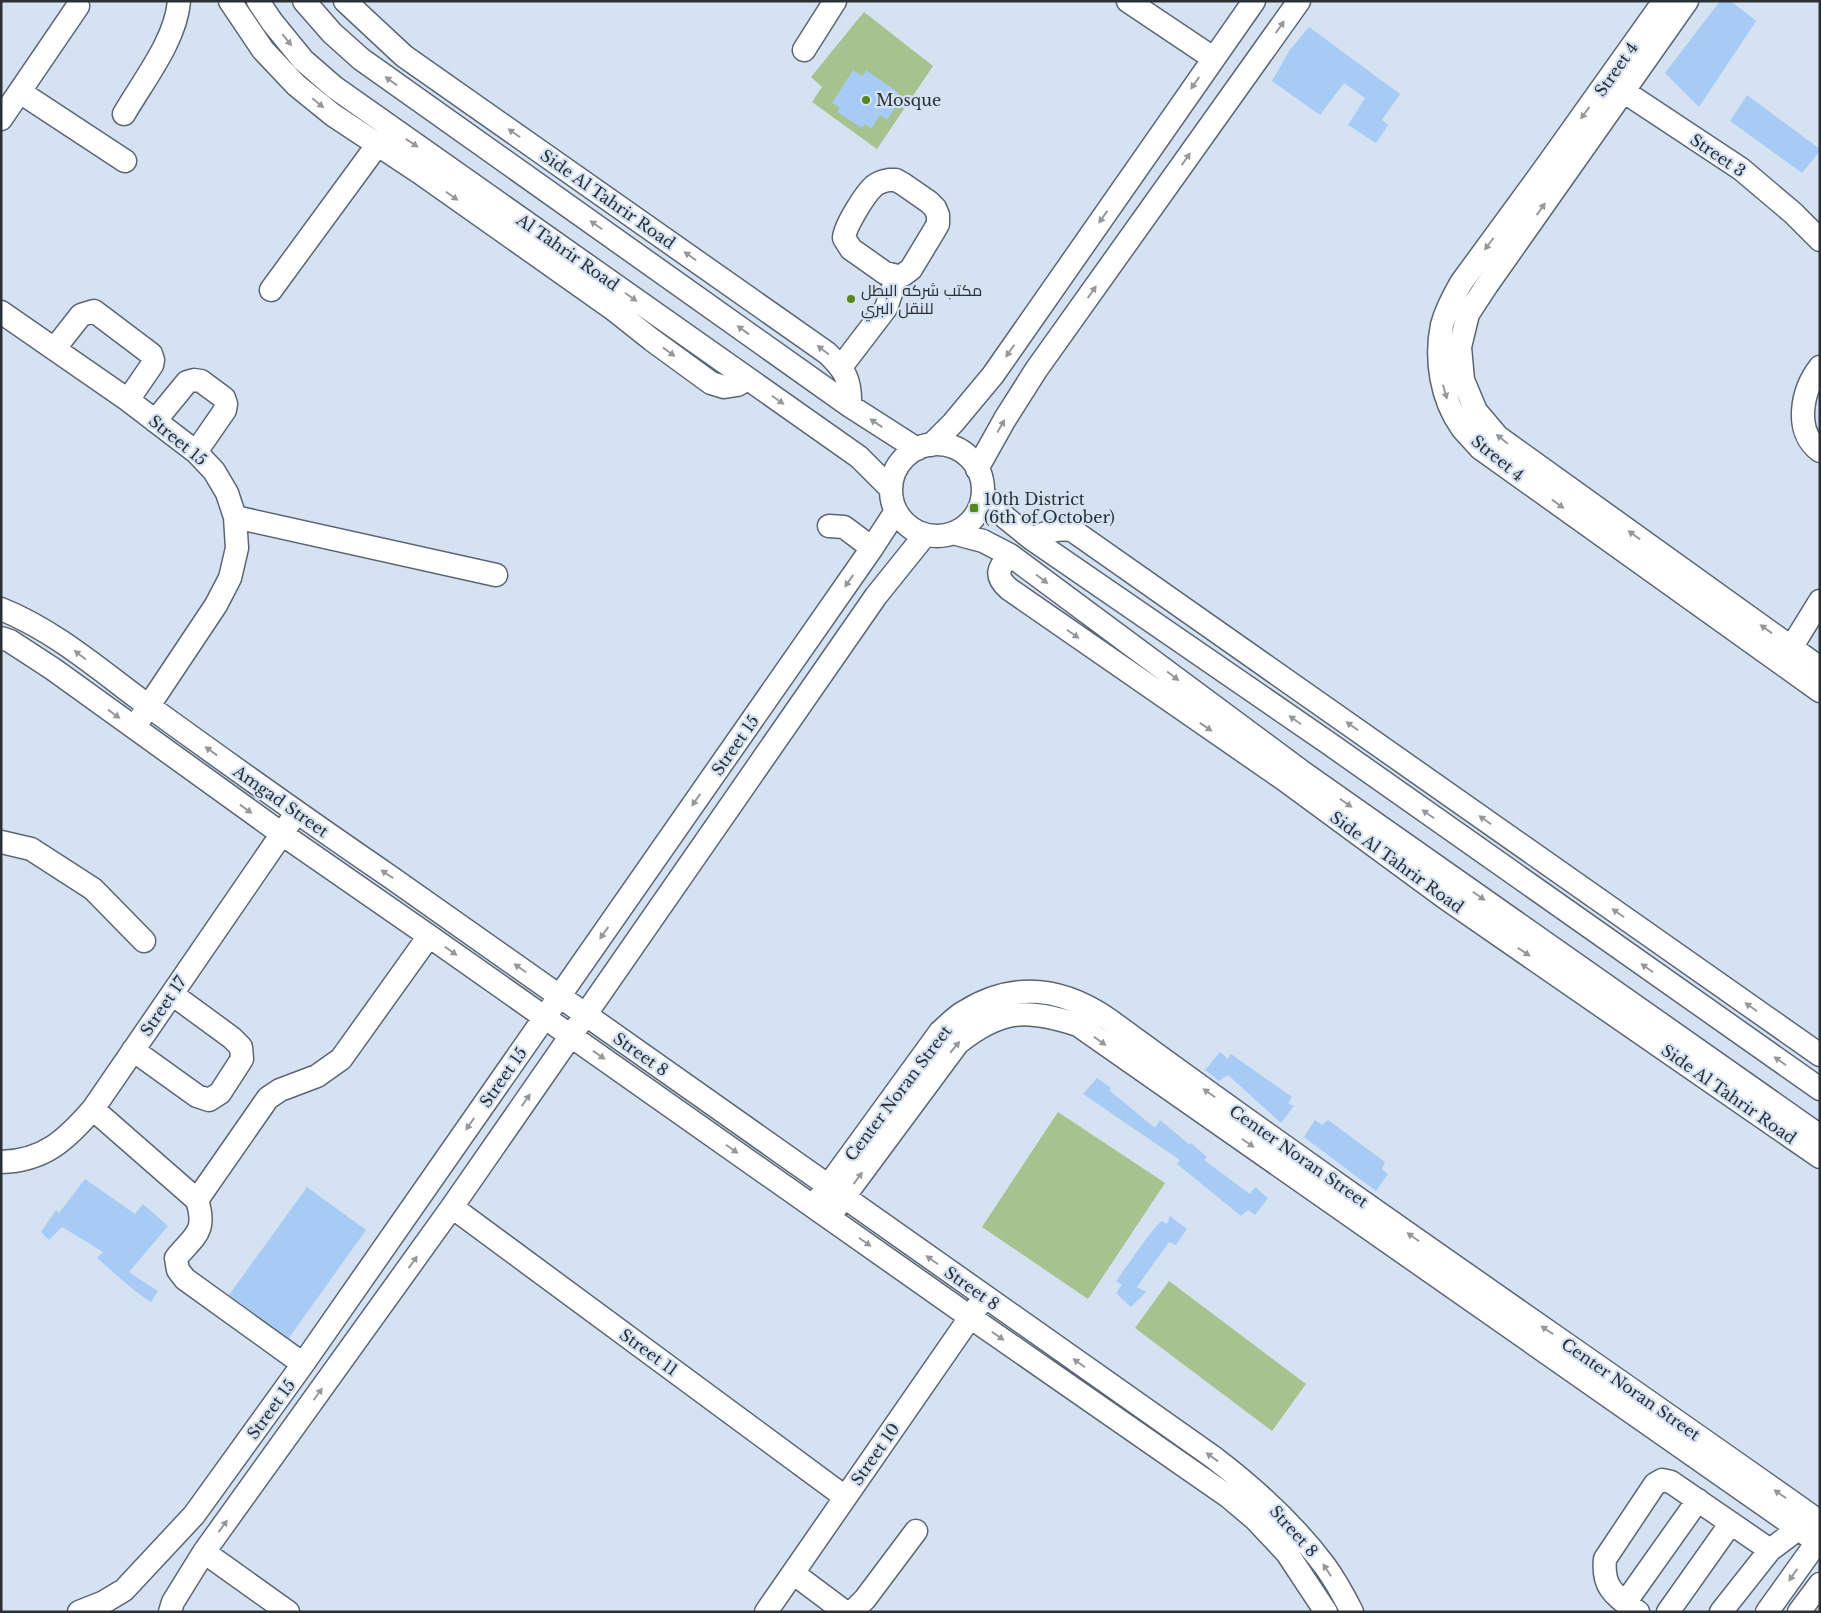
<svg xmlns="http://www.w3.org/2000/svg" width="1821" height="1613" viewBox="0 0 1821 1613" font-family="'Libre Baskerville',Cairo,serif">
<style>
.green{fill:#a5c28f}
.building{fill:#a8cbf5}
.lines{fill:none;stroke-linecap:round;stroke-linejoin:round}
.minor-casing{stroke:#5b6674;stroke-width:25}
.minor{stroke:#fff;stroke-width:22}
.oneway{fill:#95989a}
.poi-dot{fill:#56881e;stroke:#d5e2f2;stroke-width:2}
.labels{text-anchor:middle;stroke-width:4.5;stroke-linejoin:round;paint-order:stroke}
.street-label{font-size:16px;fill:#2b3036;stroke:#d5e2f2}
.poi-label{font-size:16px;fill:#2b3036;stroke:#d5e2f2;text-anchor:start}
</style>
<rect width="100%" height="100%" fill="#d5e2f2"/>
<!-- green -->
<path class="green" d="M864,12l69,54 -56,83 -65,-47 10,-15 -11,-10z
M1058,1112l107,71 -77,116 -106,-72z
M1169,1281l137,103 -34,47 -137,-103z"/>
<!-- building -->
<path class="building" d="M1720,1h11l25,20 -57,86 -34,-34z
M1309,27l91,67 -18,26 6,5 -12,18 -28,-18 17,-27 -21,-15 -24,32 -48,-34 17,-30z
M853,70l9,6 4,-6 33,23 -2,2 4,3 -14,22 -7,-5 -9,14 -6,-5 -3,4 -25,-16 3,-4 -8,-5z
M1747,95l73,54v2l-18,22 -72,-52z
M1220,1052l8,7 3,-5 61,43 -4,6 6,3 -13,17 -53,-48 -9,6 -14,-11z
M1097,1078l14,10 -1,3 45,37 5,-8 30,25 1,-2 16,14 -3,3 46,34 5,-7 13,11 -13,17 -7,-5 -7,6 -64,-52 3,-4 -97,-66z
M1315,1120l7,5 6,-5 57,42 -3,7 6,5 -12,17 -72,-54z
M85,1179l50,35 8,-10 25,22 -39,46 29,19 -7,11 -15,-10 -39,-34 6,-6 -41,-25 -13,13 -8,-8 15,-22 3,3z
M307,1187l59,43 -77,108 -60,-43z
M1170,1216l17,13 -11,16 -7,-3 -32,45 9,5 -15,15 -15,-14 6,-8 -6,-4 33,-46 12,-14 6,3z"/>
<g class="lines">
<!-- minor casing -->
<g class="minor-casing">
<path id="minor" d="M230,1l33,49 33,35 37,30 86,57 194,137 39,31 59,43 13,4 13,-2 11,-6
M258,1l14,21 31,38 31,27 525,370 32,32
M304,1l28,32 29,26 489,347 67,43
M345,1l59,55 423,297c18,17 24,27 23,53
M1128,1l85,57
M1664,1l-116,163 -87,119c-8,14 -15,27 -19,42 -7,34 -1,74 20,103 6,7 12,13 18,20l340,243
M1687,1l-200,284 -19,29 -8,33 3,33 13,31 22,26 322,231
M804,50l31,-49
M1611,83l130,86 52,44 27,27
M20,92l105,69
M124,114c19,-33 52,-74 55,-113
M1,119l77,-113
M889,180h7l7,4 26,18 6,6 3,7v9l-4,7 -23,38 -8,6 -6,1 -12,-3 -34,-24 -7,-11c1,-12 21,-44 30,-52 5,-4 9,-5 15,-6z
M271,290l107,-146
M1,312l127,88 68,52 18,19 13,22 8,24 2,31 -7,30 -14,27 -76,114
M55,348l26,-33 13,-4 57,43 2,6 -1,5 -24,35
M841,367l45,-59 11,-32
M1820,367c-18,23 -27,64 0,84
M155,421l32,-39 7,-2 7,1 23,17 2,6 -1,6 -29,42
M891 490a46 46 0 1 1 92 0a46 46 0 1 1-92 0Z
M931,445l22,-22 40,-48 261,-374
M977,469l28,-50 31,-49 263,-369
M983,494l23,24 26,21 295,203 493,347
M235,517l261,58
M829,526l15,1 28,21
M953,533l30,8 27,14 295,219 515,362
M1032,539c15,-7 23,-11 40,-9l748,525
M1010,555c-12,13 -16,21 -1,34l273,189 162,119 376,260
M1,609c55,22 101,63 149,98 80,58 160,115 242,171l821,579c42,32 80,66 112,109 10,14 19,30 27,46
M1,638l9,3 43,28 229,165 147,102 541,381 259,180 26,22 32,34 39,59
M1791,648l29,-47
M1,842l30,7 62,40 51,52
M133,1050l64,46 12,4 11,-7 22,-34 -1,-12 -9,-9 -60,-44
M93,1109l104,91c10,32 -2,35 -21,58l2,12 7,9 118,85
M1,1162c43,-1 65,-22 92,-53l197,-287
M820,1197l120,-165c8,-7 15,-15 24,-20 50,-31 97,-25 144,7 234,172 475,335 712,503
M197,1200l71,-102 12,-8 37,-14 24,-17 88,-123
M452,1207l393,290
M835,1209l123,-166c43,-34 68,-35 120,-18l742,519
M204,1552l84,60
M793,1573l52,39
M1625,1603l73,-103
M79,1612l25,-10 20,-12 70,-75 109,-151 569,-816 24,-37
M170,1612l3,-10 31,-50 248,-345 424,-611 49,-61
M766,1612l212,-306
M852,1612l13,-13 51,-68
M1638,1612c-22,-16 -36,-23 -33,-53l50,-75 7,-4 9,2 99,68 28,-21
M1668,1612l63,-89
M1721,1612l49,-62
M1767,1612l53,-74
M1799,1612l21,-28"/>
</g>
<!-- minor -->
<use href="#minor" class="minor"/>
</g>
<!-- one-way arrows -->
<defs><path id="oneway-solid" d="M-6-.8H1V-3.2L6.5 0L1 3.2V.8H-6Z" transform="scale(1.25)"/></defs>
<g class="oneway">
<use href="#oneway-solid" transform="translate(1280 27) rotate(-55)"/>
<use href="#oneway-solid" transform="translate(287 40) rotate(51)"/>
<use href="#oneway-solid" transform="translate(391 81) rotate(-144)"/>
<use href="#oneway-solid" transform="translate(1195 83) rotate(125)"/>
<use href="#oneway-solid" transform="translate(318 103) rotate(39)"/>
<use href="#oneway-solid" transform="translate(1585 113) rotate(126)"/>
<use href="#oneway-solid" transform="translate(514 133) rotate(-145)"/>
<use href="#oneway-solid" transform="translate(412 143) rotate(34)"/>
<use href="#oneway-solid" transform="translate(1186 159) rotate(-55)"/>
<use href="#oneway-solid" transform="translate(452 196) rotate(35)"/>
<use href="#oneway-solid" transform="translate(1541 209) rotate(-55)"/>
<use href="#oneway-solid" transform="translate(1103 217) rotate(125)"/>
<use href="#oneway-solid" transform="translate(596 225) rotate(-145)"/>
<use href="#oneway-solid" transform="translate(1489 244) rotate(127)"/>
<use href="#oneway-solid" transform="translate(690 256) rotate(-145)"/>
<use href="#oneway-solid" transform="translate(1092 292) rotate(-55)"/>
<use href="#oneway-solid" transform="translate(631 297) rotate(35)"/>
<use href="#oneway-solid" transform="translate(743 330) rotate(-144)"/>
<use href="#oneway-solid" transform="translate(823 350) rotate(-143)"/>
<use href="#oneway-solid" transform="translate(1010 351) rotate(125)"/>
<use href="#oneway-solid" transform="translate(669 352) rotate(36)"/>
<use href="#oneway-solid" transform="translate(1445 392) rotate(74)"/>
<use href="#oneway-solid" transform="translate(778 400) rotate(35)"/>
<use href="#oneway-solid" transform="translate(876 423) rotate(-147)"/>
<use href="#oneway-solid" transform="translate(1001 426) rotate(-60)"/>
<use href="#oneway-solid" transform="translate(1502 439) rotate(-141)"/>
<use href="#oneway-solid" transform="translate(1558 504) rotate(36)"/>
<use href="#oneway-solid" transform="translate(1634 535) rotate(-144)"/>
<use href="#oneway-solid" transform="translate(1042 579) rotate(37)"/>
<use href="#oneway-solid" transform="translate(849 581) rotate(125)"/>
<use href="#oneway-solid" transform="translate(1766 629) rotate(-144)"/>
<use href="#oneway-solid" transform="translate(1073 634) rotate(35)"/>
<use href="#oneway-solid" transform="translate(80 655) rotate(-143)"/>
<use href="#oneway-solid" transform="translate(1173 676) rotate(37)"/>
<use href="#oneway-solid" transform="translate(114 714) rotate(36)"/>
<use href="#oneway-solid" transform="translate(1295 720) rotate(-145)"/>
<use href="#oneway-solid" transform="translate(1352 726) rotate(-145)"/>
<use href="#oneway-solid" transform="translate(1206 727) rotate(34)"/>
<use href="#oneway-solid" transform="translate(211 751) rotate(-144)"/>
<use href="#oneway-solid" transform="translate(696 800) rotate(125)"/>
<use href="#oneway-solid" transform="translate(1346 803) rotate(35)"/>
<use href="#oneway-solid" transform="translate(246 809) rotate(36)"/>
<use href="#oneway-solid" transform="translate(1428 814) rotate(-145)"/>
<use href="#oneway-solid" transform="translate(1485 820) rotate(-145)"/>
<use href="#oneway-solid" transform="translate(387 874) rotate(-146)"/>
<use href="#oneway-solid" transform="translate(1479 896) rotate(35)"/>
<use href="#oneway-solid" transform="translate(1618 913) rotate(-145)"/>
<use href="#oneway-solid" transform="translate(604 933) rotate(125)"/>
<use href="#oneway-solid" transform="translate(451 951) rotate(35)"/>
<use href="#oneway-solid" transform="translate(1524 952) rotate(34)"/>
<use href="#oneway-solid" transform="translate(520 968) rotate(-145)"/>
<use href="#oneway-solid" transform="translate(1647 968) rotate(-145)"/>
<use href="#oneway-solid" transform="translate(1751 1007) rotate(-145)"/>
<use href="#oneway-solid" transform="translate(1100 1041) rotate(35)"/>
<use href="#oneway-solid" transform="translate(955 1047) rotate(-50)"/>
<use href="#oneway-solid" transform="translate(599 1055) rotate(35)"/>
<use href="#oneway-solid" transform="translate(1780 1061) rotate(-145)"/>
<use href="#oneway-solid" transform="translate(1209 1093) rotate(-145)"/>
<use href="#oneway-solid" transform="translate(526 1100) rotate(-55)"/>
<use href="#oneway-solid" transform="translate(470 1124) rotate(125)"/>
<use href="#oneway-solid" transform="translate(1248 1143) rotate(35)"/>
<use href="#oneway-solid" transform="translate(732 1149) rotate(35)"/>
<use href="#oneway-solid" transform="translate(858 1178) rotate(-54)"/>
<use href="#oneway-solid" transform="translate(1413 1237) rotate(-145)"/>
<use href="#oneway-solid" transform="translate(865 1242) rotate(35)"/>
<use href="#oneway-solid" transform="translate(932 1260) rotate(-145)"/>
<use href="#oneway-solid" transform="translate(413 1262) rotate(-54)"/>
<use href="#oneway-solid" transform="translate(1547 1330) rotate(-146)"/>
<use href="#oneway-solid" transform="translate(998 1336) rotate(35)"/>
<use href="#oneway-solid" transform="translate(1079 1363) rotate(-145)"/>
<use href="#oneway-solid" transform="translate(318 1394) rotate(-54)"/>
<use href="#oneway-solid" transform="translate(1212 1457) rotate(-144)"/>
<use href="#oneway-solid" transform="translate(1780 1494) rotate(-145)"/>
<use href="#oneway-solid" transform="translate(223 1526) rotate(-54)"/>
<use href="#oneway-solid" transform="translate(1327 1570) rotate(-123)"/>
<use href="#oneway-solid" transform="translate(1793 1575) rotate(125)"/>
</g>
<!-- markers -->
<g class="poi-dot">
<circle cx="866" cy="100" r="5"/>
<circle cx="851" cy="299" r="5"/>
<rect x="969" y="503" width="10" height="10" rx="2.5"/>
</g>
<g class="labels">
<!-- street labels -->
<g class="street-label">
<text transform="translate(1616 69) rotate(-55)" y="6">Street 4</text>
<text transform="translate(1718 155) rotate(34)" y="6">Street 3</text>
<text transform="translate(608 199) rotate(35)" y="6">Side Al Tahrir Road</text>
<text transform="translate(568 252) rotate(35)" y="6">Al Tahrir Road</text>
<text transform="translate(178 440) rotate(39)" y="6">Street 15</text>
<text transform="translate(1498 458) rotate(39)" y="6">Street 4</text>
<text transform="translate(735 745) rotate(-55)" y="6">Street 15</text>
<text transform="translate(281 801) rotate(35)" y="6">Amgad Street</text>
<text transform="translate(1397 862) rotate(36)" y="6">Side Al Tahrir Road</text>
<text transform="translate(163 1006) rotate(-56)" y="6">Street 17</text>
<text transform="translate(641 1054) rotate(35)" y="6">Street 8</text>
<text transform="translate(503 1077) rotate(-55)" y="6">Street 15</text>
<text transform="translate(898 1093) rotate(-53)" y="6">Center Noran Street</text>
<text transform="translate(1729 1094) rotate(35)" y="6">Side Al Tahrir Road</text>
<text transform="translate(1299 1156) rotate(35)" y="6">Center Noran Street</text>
<text transform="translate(972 1288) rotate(35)" y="6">Street 8</text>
<text transform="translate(649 1352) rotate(36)" y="6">Street 11</text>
<text transform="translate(1631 1389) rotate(35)" y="6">Center Noran Street</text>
<text transform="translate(271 1409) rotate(-54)" y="6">Street 15</text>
<text transform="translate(875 1454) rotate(-55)" y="6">Street 10</text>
<text transform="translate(1294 1531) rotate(48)" y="6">Street 8</text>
</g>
<!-- poi labels -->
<g class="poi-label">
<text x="876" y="106">Mosque</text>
<text x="861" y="296">مكتب شركه البطل<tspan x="861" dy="18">للنقل البري</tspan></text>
<text x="984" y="505">10th District<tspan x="984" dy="18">(6th of October)</tspan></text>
</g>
</g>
<!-- border -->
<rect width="1821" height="1613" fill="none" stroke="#2b3036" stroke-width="5"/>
</svg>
